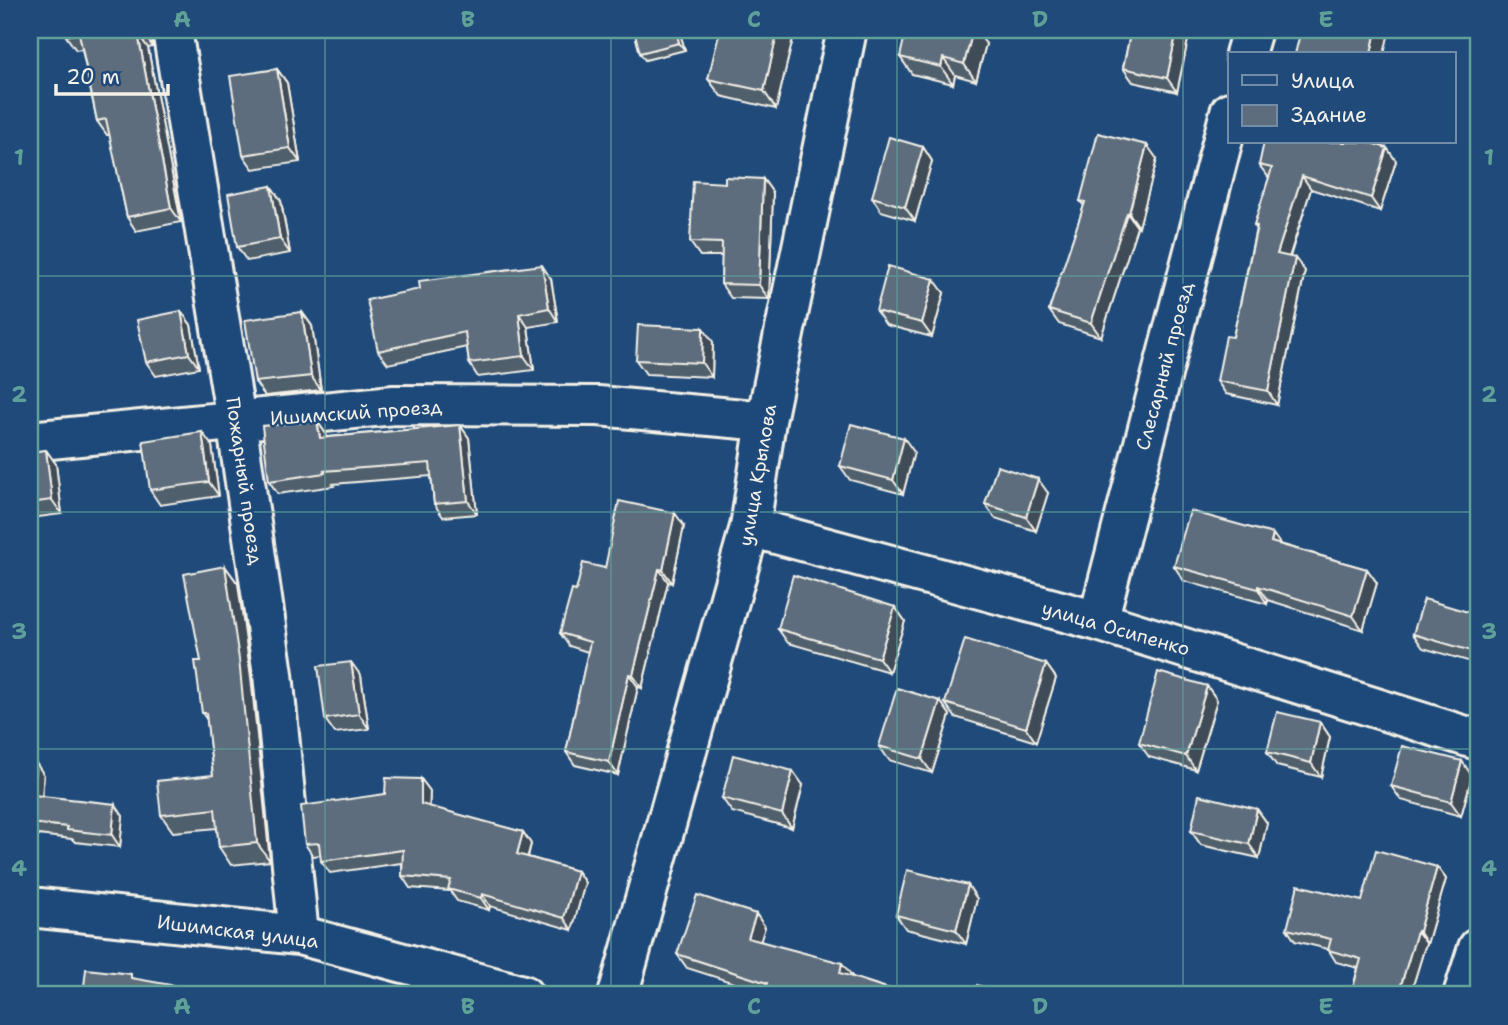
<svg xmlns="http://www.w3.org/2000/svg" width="1508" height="1025" viewBox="0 0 1508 1025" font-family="'Shantell Sans',sans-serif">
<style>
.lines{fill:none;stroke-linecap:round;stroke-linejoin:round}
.street-casing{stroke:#f4f1e8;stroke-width:44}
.street{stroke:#1f4a7a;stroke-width:38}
.wall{fill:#505e6c;stroke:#f4f1e8;stroke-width:2}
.shaded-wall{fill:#414c58;stroke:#f4f1e8;stroke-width:2}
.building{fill:#5d6d7d;stroke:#f4f1e8;stroke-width:2}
.grid{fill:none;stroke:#5fa199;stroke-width:2;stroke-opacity:0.55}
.labels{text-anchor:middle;stroke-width:5;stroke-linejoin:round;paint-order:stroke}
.street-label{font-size:19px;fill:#f4f1e8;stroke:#1f4a7a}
.neatline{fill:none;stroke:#5fa199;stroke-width:2.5}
.grid-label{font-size:23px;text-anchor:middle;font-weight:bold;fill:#5fa199}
</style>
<rect width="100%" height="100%" fill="#1f4a7a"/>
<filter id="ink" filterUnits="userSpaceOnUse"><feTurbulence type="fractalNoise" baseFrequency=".0143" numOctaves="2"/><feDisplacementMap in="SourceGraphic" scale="14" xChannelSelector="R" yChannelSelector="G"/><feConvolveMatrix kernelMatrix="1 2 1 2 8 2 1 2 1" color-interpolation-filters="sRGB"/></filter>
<g filter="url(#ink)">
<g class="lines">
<!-- street casing -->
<g class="street-casing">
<path id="street" d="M172,30l64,390 37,254 26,261
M1245,54l7,-24
M30,441l364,-36 204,1 168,15
M750,527l348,94 380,119
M1098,621l132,-509
M30,907l269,28 224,60
M618,995l132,-468 16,-106 81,-391
M1463,995l15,-47"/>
</g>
<!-- street -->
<use href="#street" class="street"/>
</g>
<!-- wall -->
<path class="wall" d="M65,30h86l2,17 -5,1 33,174 -45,9 -9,-14 -17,-82h-3l-10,-14 -15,-72 -6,1 -10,-14z
M190,30h47l-42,8z
M634,30h45l6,20 -40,10 -5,-7z
M1131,30h59l-13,62 -44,-10 -10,-14z
M794,34l-18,75 -55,-13 -13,-17z
M986,44l-10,37 -21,-6 -2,9 -41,-10 -12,-17z
M277,69l10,14 13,79 -47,7 -10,-14z
M923,147l9,14 -17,60 -34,-10 -9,-14z
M1387,148l9,13 -16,50 -69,-22 -21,68 15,14 -28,134 -51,-11 -9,-13 16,-44 23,-109 -2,-3 15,-47 -10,-13z
M1157,159l-18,68h-2l-36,110 -42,-13 -10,-14 35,-104 -4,-5z
M763,179l10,14 -4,106 -38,-1 -10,-14 1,-28h-22l-10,-14 35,-59z
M271,186l10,15 9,52 -43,8 -10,-14z
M551,279l7,43 -30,5 6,43 -56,7 -9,-14 -2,-16 -79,17 -10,-13 42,-62z
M944,293l-12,44 -46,-12 -10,-14z
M181,311l10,14 8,43 -43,8 -10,-14z
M302,312l10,14 9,64 -56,6 -10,-14z
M713,342l-1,35 -66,-3 -10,-14z
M317,421l9,13 1,3 133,-12 9,13 8,76 -34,3 -9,-13 -3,-28 -98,8 1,2 -56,8 -9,-13z
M212,446l7,50 -59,9 -10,-15z
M46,450l10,14 6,50 -32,4v-66z
M914,452l-11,42 -53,-14 -10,-14z
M1048,493l-12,38 -41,-13 -10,-14z
M684,526l-12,57 -4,-1 -26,106 -4,-1 -20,88 -43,-10 -9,-13 22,-100 -19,-6 -9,-13 45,-65z
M1280,544l87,25 10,14 -14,47 -95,-30 -1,4 -83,-23 -10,-15z
M225,566l13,18 13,93 19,184 -39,4 -12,-18 -2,-19 -44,4 -12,-17 52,-40 -6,-55 -5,-7 -1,-52z
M895,607l10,14 -16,51 -101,-29 -10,-14z
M1478,615v49l-55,-16 -10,-14z
M1046,664l10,14 -20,64 -81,-25 -10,-14z
M361,676l8,53 -34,4 -10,-14z
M1207,686l10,14 -21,70 -47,-13 -10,-14z
M940,701l10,14 -18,58 -43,-13 -10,-14z
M1320,722l10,15 -9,40 -44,-11 -10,-14z
M30,762l14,13 -2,21 81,20 -3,31 -45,-5 -3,-3 -42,-5z
M1472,776l-11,40 -60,-16 -10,-14z
M421,779l9,12 -1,16 94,25 8,12 -3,13 49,14 8,12 -13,47 -82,-24 -1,4 -32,-9 -7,-10 -40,-3 -8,-12v-13l-72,10 -9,-12v-6l-8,1 -8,-12 80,-50z
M803,785l-11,43 -60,-16 -10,-14z
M1257,809l10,14 -8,35 -58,-13 -10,-14z
M1437,867l9,12 -19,65 -1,-1 -16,52h-59l7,-27 -22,-6 -8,-13 -33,-8 -8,-12 75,-28z
M977,899l-11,45 -60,-15 -10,-14z
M756,914l9,13 -5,14 92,36 56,18h-136l-85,-27 -10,-14z"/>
<!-- shaded-wall -->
<path class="shaded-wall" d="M142,30h9l2,17 -10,-14z
M676,30h3l6,20 -6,-7z
M778,30h13l3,4 -18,75 -12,-18z
M973,30h3l10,14 -10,37 -12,-17z
M1177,30h13l-13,62 -10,-14z
M1376,30h11l2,2 -5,22h-13z
M138,34l10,14 33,174 -10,-14z
M943,58l12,17 -2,9 -12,-17z
M277,69l10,14 13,79 -10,-14z
M1147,145l10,14 -18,68 -10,-14z
M923,147l9,14 -17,60 -10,-14z
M1387,148l9,13 -16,50 -9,-13z
M1302,176l9,13 -25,78 -9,-13z
M763,179l10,14 -4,106 -10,-14z
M271,186l10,15 9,52 -10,-14z
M1127,213l10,14 -36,110 -10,-14z
M1295,258l10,13 -28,134 -9,-14z
M542,265l9,14 7,43 -9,-14z
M934,279l10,14 -12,44 -10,-14z
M181,311l10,14 8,43 -10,-14z
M302,312l10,14 9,64 -10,-14z
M519,314l9,13 6,43 -10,-14z
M703,328l10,14 -1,35 -10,-14z
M317,421l9,13 3,17 -9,-13z
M460,425l9,13 8,76 -9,-13z
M202,432l10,14 7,50 -10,-14z
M904,438l10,14 -11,42 -10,-14z
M46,450l10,14 6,50 -10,-14z
M1038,479l10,14 -12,38 -10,-14z
M675,513l9,13 -12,57 -9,-13z
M1273,534l10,14 -12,-6z
M225,566l13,18 13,93 19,184 -13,-18z
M659,569l9,13 -26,106 -9,-13z
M1367,569l10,14 -14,47 -10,-14z
M1258,586l10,14 -1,4 -9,-15z
M895,607l10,14 -16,51 -10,-14z
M351,662l10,14 8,53 -10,-15z
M1046,664l10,14 -20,64 -10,-14z
M629,674l9,13 -20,88 -9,-13z
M1207,686l10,14 -21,70 -10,-14z
M940,701l10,14 -18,58 -10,-14z
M1320,722l10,15 -9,40 -10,-14z
M1462,761l10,15 -11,40 -10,-14z
M36,763l8,12 -3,32 -8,-12z
M793,771l10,14 -11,43 -10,-14z
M421,779l9,12 -1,25 -8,-12z
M115,804l8,12 -3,31 -8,-12z
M1257,809l10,14 -8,35 -10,-14z
M523,832l8,12 -6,22 -8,-12z
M1437,867l9,12 -19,65 -8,-13z
M577,871l8,12 -13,47 -8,-12z
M968,885l9,14 -11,45 -10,-14z
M482,894l8,12 -1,4 -8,-12z
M756,914l9,13 -8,25 -9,-14z
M1417,931l9,12 -16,52h-12z
M842,963l10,13 -3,10 -9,-13z"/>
<!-- building -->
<path class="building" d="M65,30h77l1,3 -5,1 33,174 -44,9 -21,-98 -9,2 -18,-88 -13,3z
M634,30h42l3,13 -39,10z
M720,30h58l-14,61 -56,-12z
M906,30h67l-9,34 -21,-6 -2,9 -41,-10z
M1131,30h46l-10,48 -44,-10z
M1301,30h75l-5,24h-76z
M277,69l13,79 -47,7 -13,-79z
M1098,133l49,12 -18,68h-2l-36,110 -42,-13 36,-108 -5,-1z
M889,137l34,10 -18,60 -33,-10z
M1264,142h104l19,6 -16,50 -69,-22 -25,78 18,4 -27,133 -51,-10 9,-45 7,1 24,-111 -3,-1 18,-57 -13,-3z
M725,177l38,2 -4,106 -38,-1 1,-41 -32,-1 3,-61 32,2z
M271,186l9,53 -43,8 -9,-53z
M542,265l7,43 -30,6 5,42 -55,7 -4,-31 -87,19 -11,-51 53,-11 -1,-8z
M888,266l46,13 -12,44 -46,-12z
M181,311l8,43 -43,8 -9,-42z
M302,312l9,64 -56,6 -10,-62z
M638,325l65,3 -1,35 -66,-3z
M317,421l3,17 140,-13 8,76 -34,3 -4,-41 -106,8 1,2 -56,8 -7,-55z
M851,424l53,14 -11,42 -53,-14z
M202,432l7,50 -59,8 -7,-49z
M46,450l6,50 -22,3v-51z
M997,466l41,13 -12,38 -41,-13z
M619,501l56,12 -12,57 -4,-1 -26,106 -4,-1 -20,88 -43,-10 24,-110 -30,-9 12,-43 4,1 7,-28 22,5z
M1190,511l83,23 -2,8 96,27 -14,47 -95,-30v3l-84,-23z
M225,566l14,93 18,184 -38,4 -4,-38 -54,6 -4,-34 56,-6 -7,-62h-4l-7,-52h6l-17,-87z
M793,575l102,32 -16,51 -101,-29z
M1424,599l54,16v38l-65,-19z
M965,639l81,25 -20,64 -81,-25z
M351,662l8,52 -34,5 -7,-53z
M1158,672l49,14 -21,70 -47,-13z
M897,688l43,13 -18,58 -43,-13z
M1277,712l43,10 -9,41 -44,-11z
M1402,746l60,15 -11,41 -60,-16z
M733,755l60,16 -11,43 -60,-16z
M30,762l6,1 -3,32 82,9 -3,31 -45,-5v-3l-37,-4z
M386,778l35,1v25l102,28 -6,22 60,17 -13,47 -82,-24 -1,4 -33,-9 3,-9 -49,-4 1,-26 -82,11 -2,-18 -14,1 -4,-38 84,-12z
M1199,795l58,14 -8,35 -58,-13z
M1376,850l61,17 -18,64h-2l-19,64h-47l10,-36 -33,-9 3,-11 -44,-10 11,-44 64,16z
M907,870l61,15 -12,45 -60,-15z
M697,895l59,19 -8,24 94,25 -2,10 68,22h-110l-32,-8 1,-4 -90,-29z
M86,969l45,5v4l68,12 -1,5h-115z
M977,985l33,10h-36z
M918,989l20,6h-22z"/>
</g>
<!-- grid -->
<path class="grid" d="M325,30v965M611,30v965M897,30v965M1183,30v965M30,276h1448M30,512h1448M30,749h1448"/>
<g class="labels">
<!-- street labels -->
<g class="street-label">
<text transform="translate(1164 366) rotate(-75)" y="7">Слесарный проезд</text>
<text transform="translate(356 412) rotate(-4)" y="7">Ишимский проезд</text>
<text transform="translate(757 475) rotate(-80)" y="7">улица Крылова</text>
<text transform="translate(245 481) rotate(82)" y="7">Пожарный проезд</text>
<text transform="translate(1116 628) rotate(16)" y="7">улица Осипенко</text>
<text transform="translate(238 931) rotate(7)" y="7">Ишимская улица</text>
</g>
</g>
<!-- margin -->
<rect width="1508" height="1025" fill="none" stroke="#1f4a7a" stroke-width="77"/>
<!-- legend -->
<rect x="1228" y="52" width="228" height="91" fill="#1f4a7a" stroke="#748da6" stroke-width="2"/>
<rect x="1242" y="75" width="35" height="10" fill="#1f4a7a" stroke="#748da6" stroke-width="2"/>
<text x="1291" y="88" font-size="21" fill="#f4f1e8">Улица</text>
<rect x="1242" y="105" width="35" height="21" fill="#5d6d7d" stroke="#748da6" stroke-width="2"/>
<text x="1291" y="122" font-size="21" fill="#f4f1e8">Здание</text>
<!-- scale -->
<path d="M56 84v10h112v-10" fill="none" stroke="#f4f1e8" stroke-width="3.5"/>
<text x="66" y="84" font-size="21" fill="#f4f1e8" stroke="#1f4a7a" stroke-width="5" paint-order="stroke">20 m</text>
<rect x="38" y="38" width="1432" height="948" class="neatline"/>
<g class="grid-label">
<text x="182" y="27">A</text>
<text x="468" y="27">B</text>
<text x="754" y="27">C</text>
<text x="1040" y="27">D</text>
<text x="1326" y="27">E</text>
<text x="19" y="165">1</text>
<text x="1489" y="165">1</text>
<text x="19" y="402">2</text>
<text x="1489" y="402">2</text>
<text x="19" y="639">3</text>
<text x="1489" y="639">3</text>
<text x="19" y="876">4</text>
<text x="1489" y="876">4</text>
<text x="182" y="1014">A</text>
<text x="468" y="1014">B</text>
<text x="754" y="1014">C</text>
<text x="1040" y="1014">D</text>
<text x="1326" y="1014">E</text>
</g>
</svg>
